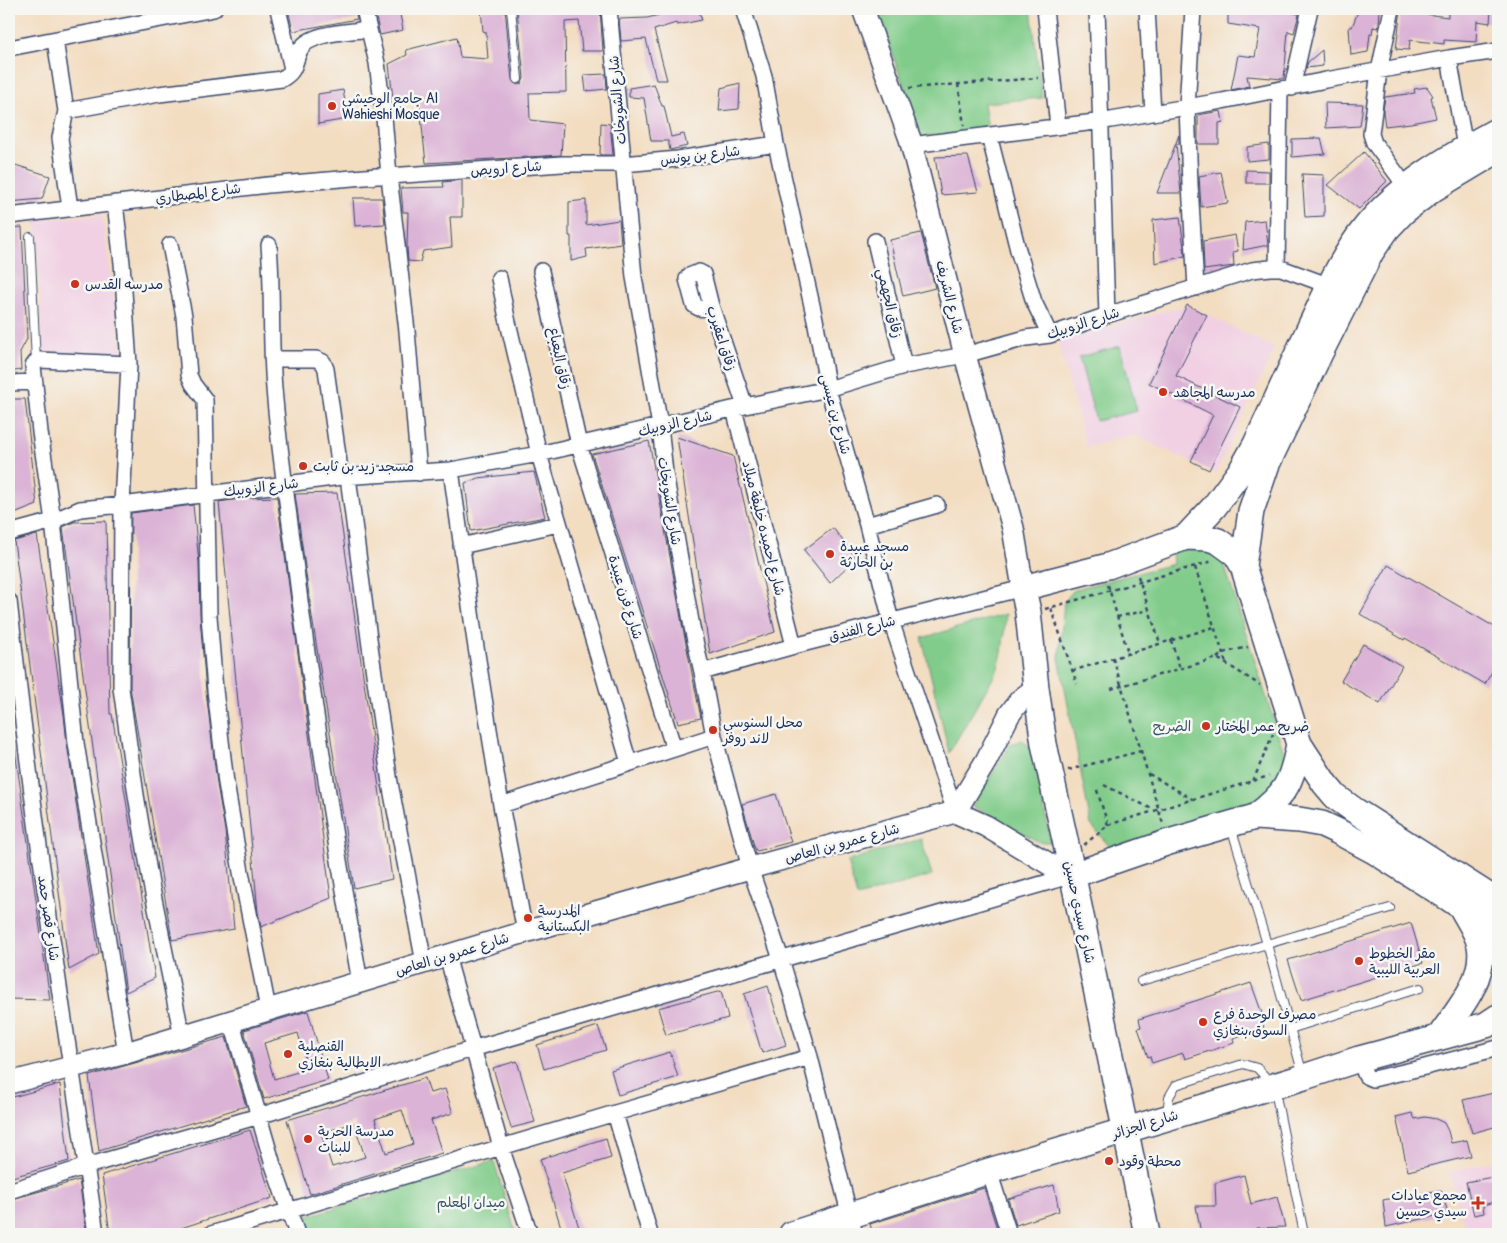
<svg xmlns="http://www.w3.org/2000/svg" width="1507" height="1243" viewBox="0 0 1507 1243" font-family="Pangolin,'Playpen Sans Arabic',sans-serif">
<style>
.built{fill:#f1d0e3}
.green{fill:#81cc8a;stroke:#4e7e74}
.building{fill:#dbb3d6;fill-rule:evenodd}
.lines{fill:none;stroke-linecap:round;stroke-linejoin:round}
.lane-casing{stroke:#3b496d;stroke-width:10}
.street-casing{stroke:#3b496d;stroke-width:18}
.secondary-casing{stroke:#3b496d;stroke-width:24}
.primary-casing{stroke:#3b496d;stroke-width:28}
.path{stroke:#3b496d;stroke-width:2.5;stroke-dasharray:4 4;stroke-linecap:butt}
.lane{stroke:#fff;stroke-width:8}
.street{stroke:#fff;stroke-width:15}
.secondary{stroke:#fff;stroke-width:21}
.primary{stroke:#fff;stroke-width:25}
.poi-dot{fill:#c8321e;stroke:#f6f6f2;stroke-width:2}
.labels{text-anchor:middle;stroke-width:5;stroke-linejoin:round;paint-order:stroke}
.poi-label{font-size:14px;fill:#1b2f5e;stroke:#f6f6f2;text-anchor:start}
.street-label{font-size:14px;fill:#1b2f5e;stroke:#f6f6f2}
.park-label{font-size:14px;fill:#345669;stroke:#f6f6f2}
</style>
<rect width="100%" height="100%" fill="#f6f6f2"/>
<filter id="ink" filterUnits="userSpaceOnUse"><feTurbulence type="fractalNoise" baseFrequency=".02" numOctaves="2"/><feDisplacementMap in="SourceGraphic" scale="10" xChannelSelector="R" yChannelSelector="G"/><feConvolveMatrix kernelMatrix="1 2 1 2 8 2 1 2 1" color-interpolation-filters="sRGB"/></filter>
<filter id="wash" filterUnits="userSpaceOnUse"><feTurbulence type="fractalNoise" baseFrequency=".0096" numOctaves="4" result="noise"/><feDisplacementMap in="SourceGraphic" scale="20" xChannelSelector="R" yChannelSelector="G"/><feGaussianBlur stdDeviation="1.12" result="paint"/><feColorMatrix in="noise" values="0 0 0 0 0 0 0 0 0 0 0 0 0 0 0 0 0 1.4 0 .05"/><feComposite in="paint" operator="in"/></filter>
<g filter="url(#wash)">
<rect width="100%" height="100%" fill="#f3ddc1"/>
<!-- built -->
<path class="built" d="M102,215l22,154 -80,-1 -8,-148z
M1187,305l88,43 -59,125 -83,-38 -47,12 -28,-106z
M1498,1160v74h-32l-16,-62z
M277,1221l4,13h-48z"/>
<!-- green -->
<path class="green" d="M877,9h154l11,89 -58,5 4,27 -67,7z
M1120,346l17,65 -41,10 -17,-64z
M1212,547l11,14 61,192 3,18 -18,27 -123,40 -35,10 -20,-23 -32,-167 5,-56 9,-11 10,-4 90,-23 -1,-13z
M1006,614l-4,39 -5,18 -48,82 -27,-115z
M1022,740l10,9 19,93h-12l-67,-36 39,-62z
M921,839l11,36 -75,22 -10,-36z
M494,1161l22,73h-206l-5,-17z"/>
<g id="blocks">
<!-- building -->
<path class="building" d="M288,9h67l2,10 -64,12z
M374,9h25l4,21 -23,5z
M481,9h24l7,71 2,3 4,2 4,-2 2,-5 -7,-69h83l3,42h-21l-3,-30 -14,1 1,70 -37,1 1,27 33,4 -2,31 -135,8 -7,-65 -26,1 -4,-35 18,-9 -1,-5 51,-13 3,20 28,2 -2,-27 -3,-1z
M698,9l4,11 -25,5 -1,-2 -22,7 13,50h-11l-10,-41 -25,2 -2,-22 28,-1 20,-5z
M1228,9h46l25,5 -5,19 -6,-2 -4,48 -37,-3 2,10 -18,4 7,-35 17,2 5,-28 -32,-5z
M1359,9h21l-1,16 -1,3 -5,-1 -1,7h-2l-2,18 -17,3 -2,-28h3z
M1401,9h17l-1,4 31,4v-8h43l-1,14 -13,-2 -1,21 -32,-2v4l-34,-4 -1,10 -13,-1z
M1322,50l1,16 -17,2 2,-6z
M606,74l1,15 -21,2 -2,-16z
M740,83l-1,26 -20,2 2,-23z
M654,84l8,22h2l7,31 13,-3 3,12 -17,4 -2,-9h-17l-7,-43 -15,-1v-9z
M1427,87l6,9 -2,1 5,21 -25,5 -26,3 -2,-15 2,-14 30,-4 -1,-4z
M343,90l5,29 -30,5v-30z
M1325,103l38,1 -3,22 -34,2z
M1221,111l2,11 -4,1v21h-21v-29z
M601,123l9,1 3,31h-13z
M1179,135v9h-3l5,49h-24z
M1321,138l4,16 -33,3v-18z
M1269,144v15l-22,2v-14z
M1364,152l23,29 -28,28 -31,-24z
M968,156l10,36 -37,3 -6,-38z
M9,163l41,13 -8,23 -33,3z
M1246,170l23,1v12h-23z
M1221,172l7,31 -27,4 -2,-31z
M1302,174l22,1v41l-19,1z
M462,180v37h-12l2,30 -29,4 -3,11 -12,-1 -1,-14 1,-35h-5l-2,-24 43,-1 -1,-5z
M353,198h29l3,26 -30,2z
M586,200v25l33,-5 2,24 -35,5 1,8 -16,4v-25h-2v-34z
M1180,217l5,39 -30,7 -2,-43z
M1265,220l3,25 -25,5 2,-28z
M22,227l5,112 -7,13 1,18 -12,2v-144z
M921,233l14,55 -32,8 -13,-56z
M1235,235l3,16 -5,1 1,14 -30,4 -1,-29z
M1187,305l20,10 -31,61 64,31 -31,63 -18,-9 22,-46 -64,-32z
M9,399h16l12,106 -28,11z
M677,437l56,19 42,176 -65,22z
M649,441l34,188 18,89 -23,5 -86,-269z
M534,472l11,45 -74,14 -6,-48 13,-5z
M337,493l55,386 -38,9 -43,-278 -16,-116z
M277,497l54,401 -70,29 -3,-15 -39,-410 28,-4z
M193,505l6,58 1,54 6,74 11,93 8,47 9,98 -62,11 -42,-253 1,-174z
M106,521l4,193h2l43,264 -29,14 -63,-465 11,-5z
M833,528l23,30 -26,25 -26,-33z
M37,535l27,180 3,29 32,210 -30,16 -55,-429z
M1388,565l110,64v32l-13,23 -80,-46 -1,2 -44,-26z
M1363,644l39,22 -22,38 -39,-23z
M15,750l35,250 -41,-1v-248z
M776,794l15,48 -34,9 -2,-2 -13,-45z
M1411,923l12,40 -122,37 -13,-40z
M1251,983l13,36 -3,1 3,8 -31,10 1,5 -49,16 -2,-6 -31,10 -2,-7 -2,1 -10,-29 3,-1 -2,-8z
M768,986l18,59 -24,8 -18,-59z
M721,991l7,27 -62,17 -8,-27z
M308,1011l20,69 -64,19 -20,-69zM298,1033l10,36 -34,10 -10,-36z
M598,1026l8,24 -62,19 -7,-24z
M226,1037l20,69 -147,45 -10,-75z
M670,1052l8,25 -60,18 -7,-25z
M517,1061l18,61 -24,6 -18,-60z
M425,1078l5,15 15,-4 8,24 -22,7 11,33 -132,41 -23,-74zM402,1110l11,34 -27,9 -11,-34zM354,1123l11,34 -33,10 -11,-34z
M60,1084l9,77 -60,17v-80z
M1498,1092v34l-26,7 -9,-33z
M1412,1113l3,6 10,-2 11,2 8,4 4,8 3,12 16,-3 4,16 -63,15 -12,-54z
M250,1130l22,68 -109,36h-53l-8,-59z
M606,1138l5,20 -49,15 19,61h-18l-23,-75z
M1244,1175l7,29 26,-7 8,30 -28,1 1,6h-57l-5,-28h20l-1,-23z
M1498,1176v25l-15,4 1,8 -10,2 -8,-33z
M79,1180l8,54h-78v-34z
M1054,1185l5,26 -43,14 -8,-26z
M984,1188l14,44 -9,2h-116l-3,-10z
M1441,1190l7,23 -62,14 -3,-27z"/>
</g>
</g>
<g filter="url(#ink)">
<use href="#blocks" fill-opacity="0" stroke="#3b496d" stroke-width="1"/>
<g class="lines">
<!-- lane casing -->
<g class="lane-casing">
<path id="lane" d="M511,9l7,70
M30,237l6,125
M1231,827l36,117 36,131
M1141,981l249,-73
M1290,1029l130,-41
M1167,1114l2,-17 7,-12 67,-21 14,4 17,18 30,148"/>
</g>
<!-- street casing -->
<g class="street-casing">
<path id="street" d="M278,9l14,60
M364,9l13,54 7,54 5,59 18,155 12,142
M609,9l25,268 26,149 5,47 27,154 10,45 12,64 36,132 31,91 29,98
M743,9l21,67 12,68 39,175 13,70 39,136 24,96 64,191
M1045,9l13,117
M1097,9l10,306
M1147,9l6,104
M1193,9l-6,98 3,77 6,104
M1392,9l-13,62 -8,63 3,9 33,45
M55,40l11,71 -6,27 10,70
M9,48l205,-39
M1449,58l16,89
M1292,88l18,-79
M66,111l93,-17 123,-15c15,-9 11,-15 18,-29 9,-18 50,-18 69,-21
M989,135l29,115 16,52 16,33
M911,145l200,-25 111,-19 104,-21 123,-22 49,-7
M115,203l7,60 7,101 -7,141 -1,183 15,107 15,89 31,152
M9,216l259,-31 109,-9h12l173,-12h61l55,-5 98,-15
M875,241l29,125
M170,245l14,71 5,59 4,9 12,16 4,216 6,74 11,93 15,89 27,137
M269,245c4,48 1,96 5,143 4,53 12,105 19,158 18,146 41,291 67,436
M1277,268l3,-178
M541,271l38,174 95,304
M499,278l8,40 32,136 90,309
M711,306c-7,3 -11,4 -17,-1l-7,-26 2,-3 10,-4 4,2 8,32 34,100
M272,359h44l7,3 3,7 15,108
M9,383l26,-1
M734,409l60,237
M451,470l24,171 26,164 24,127
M348,477l22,169 20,137 34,180
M867,525l70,-20
M9,533l44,-12 27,-12 42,-4 219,-28 110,-7 88,-16 206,-48 83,-17 76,-23 61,-11 61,-17 24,-3 57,-20 145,-45 18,-2h11l49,18
M461,546l97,-22
M9,601c12,110 26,220 42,330 14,101 31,202 45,303
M702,672l92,-26 229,-58
M501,805l213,-69
M447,956l54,191 29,87
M231,1020l42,145 24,69
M126,1053l-50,-310 -23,-222 -13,-89 -7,-66 3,-4 3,-2 90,4
M1359,1059l7,17 7,3 52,-12 73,-19
M615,1113l35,121
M989,1171l20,63
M9,1191l78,-25 172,-50 213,-67 601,-174
M211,1234l404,-121 195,-56 40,160 5,17"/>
</g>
<!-- secondary casing -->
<g class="secondary-casing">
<path id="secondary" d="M863,9l47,130 55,216 48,173 10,60
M955,812l31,14 73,44 14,5
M9,1083l117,-30 399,-121 225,-64 205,-56 31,-51 23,-46 11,-15 16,-12"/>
</g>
<!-- primary casing -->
<g class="primary-casing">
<path id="primary" d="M1186,537l28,-30 28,-38 14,-25c18,-39 36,-78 54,-117 16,-33 31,-69 55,-99 35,-43 85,-72 133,-98
M1243,566l8,-55 16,-47 53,-111 51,-101 16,-23 17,-18 29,-22 65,-39
M1255,817c31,-23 37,-35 44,-73
M1073,875l96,-33 86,-25 44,3 23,4 15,7 37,20 76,48 48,33
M1440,1036c18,-26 46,-57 40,-91 -3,-13 -11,-24 -17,-35
M792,1234l197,-63 315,-94 55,-18 127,-34 12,-8
M1147,1234l-78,-376 -25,-114 -8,-56 -8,-76 -5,-24 85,-22 78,-29 22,1 10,3 18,13 7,12 56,178 26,40 11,13 18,13 144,92"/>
</g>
<!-- path -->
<path class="path" d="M958,84l6,41
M909,88l129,-10
M1195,567l31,96
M1138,576l22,67
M1108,585l20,68
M1051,608l26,76
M1045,609l168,-48
M1117,617l32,-7
M1171,640l9,29
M1113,658l50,166
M1217,658l6,-5 25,-6
M1072,671l142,-44
M1111,689l106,-31 43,27
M1068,770l73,-19
M1149,774l43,25
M1253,781l20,-47
M1104,785l50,25
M1108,825l161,-49
M1084,845l24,-20 -12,-38"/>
<!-- lane -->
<use href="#lane" class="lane"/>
<!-- street -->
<use href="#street" class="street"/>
<!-- secondary -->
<use href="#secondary" class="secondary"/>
<!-- primary -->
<use href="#primary" class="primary"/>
</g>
</g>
<!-- markers -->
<g class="poi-dot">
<circle cx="332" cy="106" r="5"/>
<circle cx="75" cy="284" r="5"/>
<circle cx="1163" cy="392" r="5"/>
<circle cx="303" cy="466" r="5"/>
<circle cx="830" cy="554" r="5"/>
<circle cx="1206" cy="726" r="5"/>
<circle cx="713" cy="730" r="5"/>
<circle cx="528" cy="918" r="5"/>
<circle cx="1359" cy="961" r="5"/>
<circle cx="1203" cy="1022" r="5"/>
<circle cx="288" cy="1054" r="5"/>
<circle cx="308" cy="1139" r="5"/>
<circle cx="1109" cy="1161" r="5"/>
<path d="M1475.5 1195.5h5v5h5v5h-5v5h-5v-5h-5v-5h5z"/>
</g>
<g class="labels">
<!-- poi labels -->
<g class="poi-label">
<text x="342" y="103">جامع الوحيشي Al<tspan x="342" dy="16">Wahieshi Mosque</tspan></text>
<text x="85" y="289">مدرسه القدس</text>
<text x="1173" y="397">مدرسه المجاهد</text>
<text x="313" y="471">مسجد زيد بن ثابت</text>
<text x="840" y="551">مسجد عبيدة<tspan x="840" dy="16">بن الحارثة</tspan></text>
<text x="723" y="727">محل السنوسي<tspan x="723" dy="16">لاند روفر</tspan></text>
<text x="1216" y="731">ضريح عمر المختار</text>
<text x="538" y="915">المدرسة<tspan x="538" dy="16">البكستانية</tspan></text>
<text x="1369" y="958">مقر الخطوط<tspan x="1369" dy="16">العربية الليبية</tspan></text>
<text x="1213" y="1019">مصرف الوحدة فرع<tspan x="1213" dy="16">السوق،بنغازي</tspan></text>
<text x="298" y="1051">القنصلية<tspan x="298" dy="16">الايطالية بنغازي</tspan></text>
<text x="318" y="1136">مدرسة الحرية<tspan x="318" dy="16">للبنات</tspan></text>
<text x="1119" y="1166">محطة وقود</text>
<text x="1467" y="1200" text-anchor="end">مجمع عيادات<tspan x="1467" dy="16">سيدي حسين</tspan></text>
</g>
<!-- street labels -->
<g class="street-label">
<text transform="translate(617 100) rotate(-95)" y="5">شارع الشويخات</text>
<text transform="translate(700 155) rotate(-7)" y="5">شارع بن يونس</text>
<text transform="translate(506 168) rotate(-4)" y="5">شارع ارويص</text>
<text transform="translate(198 193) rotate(-7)" y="5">شارع المصطاري</text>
<text transform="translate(950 297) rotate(76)" y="5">شارع الشريف</text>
<text transform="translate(890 303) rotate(77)" y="5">زقاق الجهمي</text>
<text transform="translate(1083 323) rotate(-18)" y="5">شارع الزوبيك</text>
<text transform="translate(722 338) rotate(72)" y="5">زقاق اعقيرب</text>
<text transform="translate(560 358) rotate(78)" y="5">زقاق البعباع</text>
<text transform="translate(836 414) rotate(75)" y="5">شارع بن عيسى</text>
<text transform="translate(675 423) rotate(-13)" y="5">شارع الزوبيك</text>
<text transform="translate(261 487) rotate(-7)" y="5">شارع الزوبيك</text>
<text transform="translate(670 501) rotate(81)" y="5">شارع الشويخات</text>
<text transform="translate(764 528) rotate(76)" y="5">شارع احميده خليفة ميلاد</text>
<text transform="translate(626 597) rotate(73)" y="5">شارع فرن عبيدة</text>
<text transform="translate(862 628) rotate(-14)" y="5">شارع الفندق</text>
<text transform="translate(842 843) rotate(-15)" y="5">شارع عمرو بن العاص</text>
<text transform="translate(1080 912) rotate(78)" y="5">شارع سيدي حسين</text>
<text transform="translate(49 918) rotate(82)" y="5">شارع قصر حمد</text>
<text transform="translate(452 954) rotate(-17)" y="5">شارع عمرو بن العاص</text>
<text transform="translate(1145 1124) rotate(-17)" y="5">شارع الجزائر</text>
</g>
<!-- park labels -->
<g class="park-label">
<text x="1172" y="731">الضريح</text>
<text x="471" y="1207">ميدان المعلم</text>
</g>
</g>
<!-- margin -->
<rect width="1507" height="1243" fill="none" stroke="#f6f6f2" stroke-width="30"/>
</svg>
